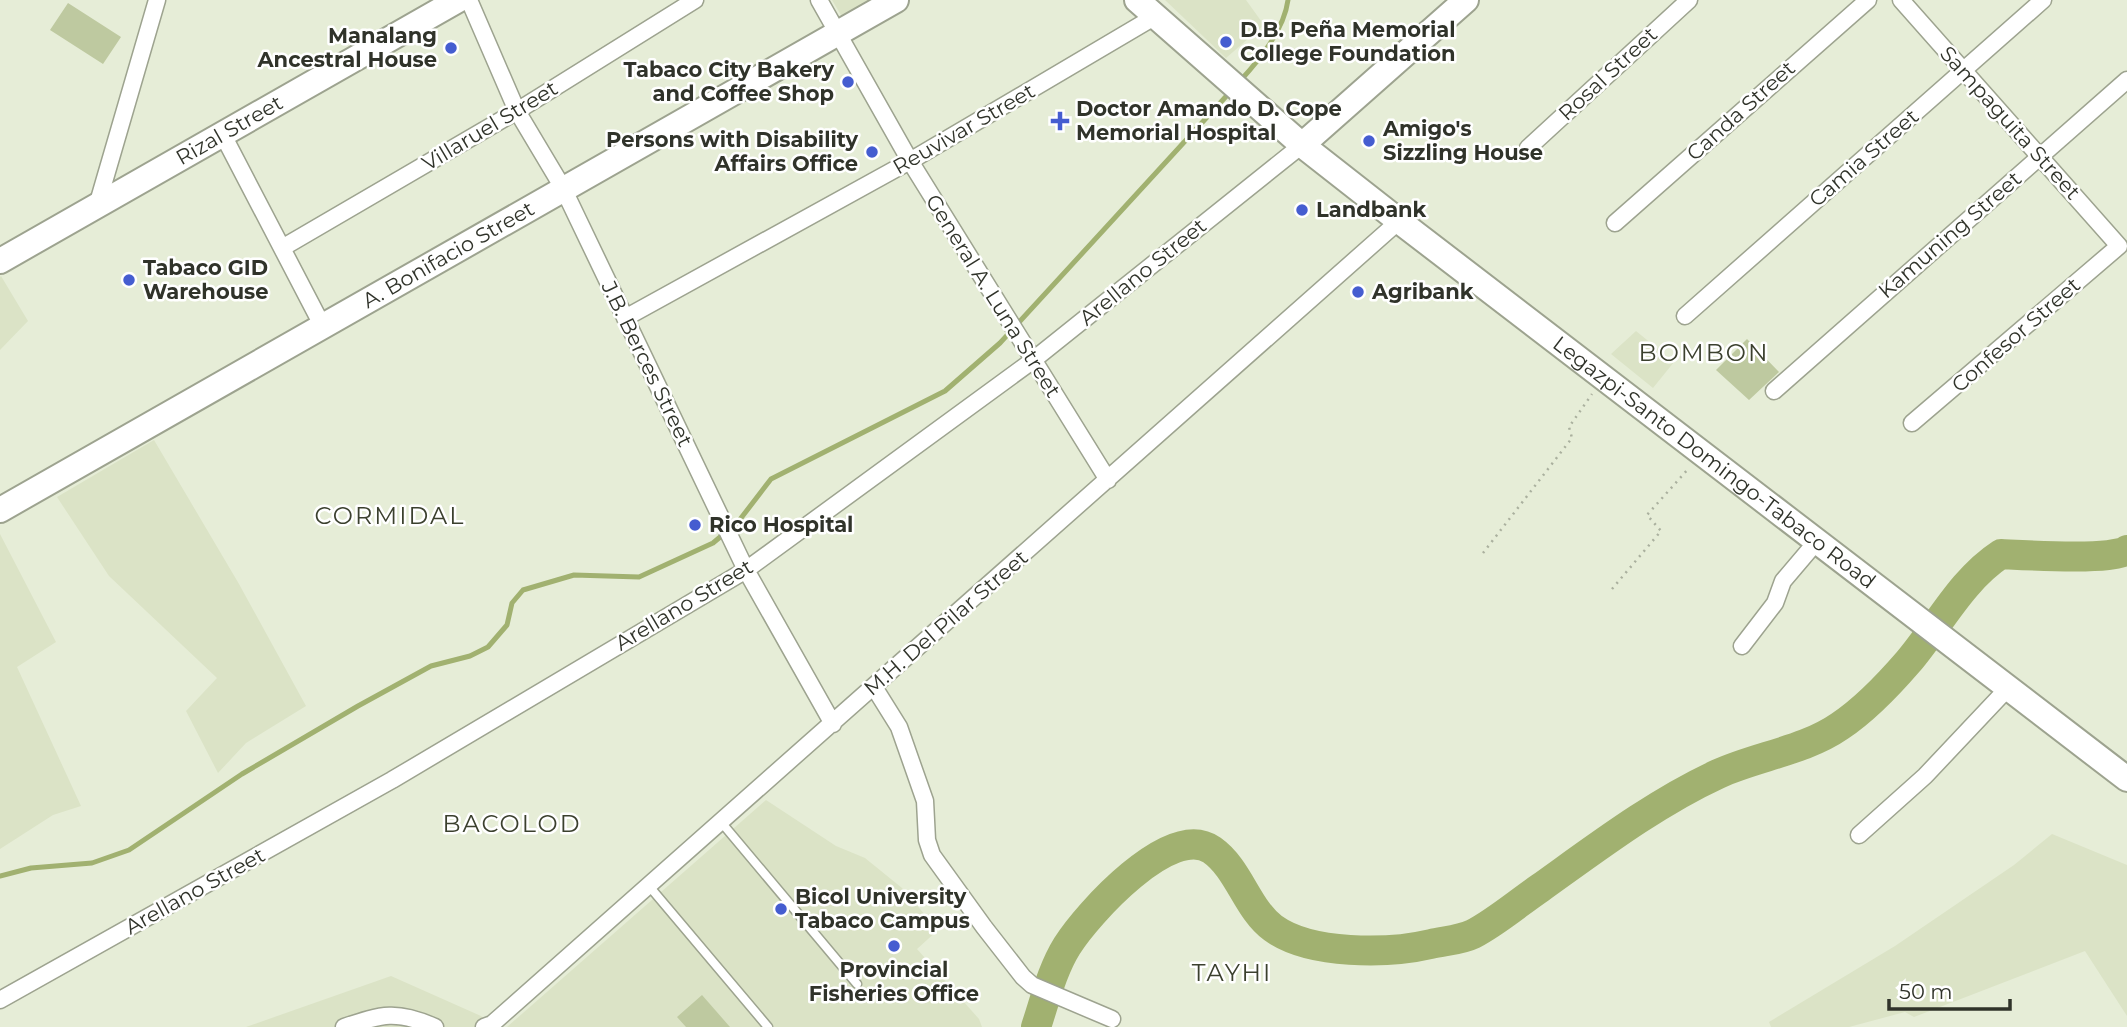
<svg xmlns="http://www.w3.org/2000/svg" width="2127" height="1027" viewBox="0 0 2127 1027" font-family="Montserrat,sans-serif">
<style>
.built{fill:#dbe3c6}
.green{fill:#bec9a0}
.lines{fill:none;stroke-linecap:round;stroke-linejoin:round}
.stream{stroke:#a1b170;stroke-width:5}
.river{stroke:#a1b170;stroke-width:30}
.service-casing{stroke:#9da38f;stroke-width:11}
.minor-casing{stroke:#9da38f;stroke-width:19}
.primary-casing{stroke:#9da38f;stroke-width:28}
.path{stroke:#aab09e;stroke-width:2.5;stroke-dasharray:2 5;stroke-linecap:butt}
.service{stroke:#fff;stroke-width:8}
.minor{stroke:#fff;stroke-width:16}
.primary{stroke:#fff;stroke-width:24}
.poi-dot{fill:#455dd0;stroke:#fff;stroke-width:2.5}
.labels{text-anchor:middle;stroke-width:5;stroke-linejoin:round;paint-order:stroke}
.poi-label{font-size:21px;font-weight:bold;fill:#30332a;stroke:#fff;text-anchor:start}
.street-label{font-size:21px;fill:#30332a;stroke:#fff}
.quarter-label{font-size:24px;letter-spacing:2px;fill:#3b402e;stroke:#fff}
</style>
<rect width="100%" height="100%" fill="#e6edd7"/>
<!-- built -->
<path class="built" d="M832,0h45l-33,20z
M1165,0h81l18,25 -38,33z
M1,276l27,45 -28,29v-73z
M1636,331l38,31 -21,26 -42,-34z
M154,440l85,144 67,122 -60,37 -28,30 -32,-62 31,-33 -108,-102 -52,-79z
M0,534l56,108 -39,25 64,139 -28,9 -53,34z
M766,800l70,46 29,12 37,30 36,42 -21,19 62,70 3,8h-475z
M2052,834l75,31v151l-42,-65 -171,66 -9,-5 -56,15h-78l-2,-5 126,-76 119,-81z
M391,976l90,40 10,11h-245z"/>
<!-- green -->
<path class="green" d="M68,3l53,34 -18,27 -53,-34z
M1747,339l32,33 -30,28 -33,-30z
M702,995l28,32h-44l-9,-10z"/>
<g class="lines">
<!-- stream -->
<path class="stream" d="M1240,81c20,-22 44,-51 48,-81
M0,876l31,-8 61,-5 37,-13 113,-76 116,-68 73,-40 39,-10 18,-9 19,-22 5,-22 11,-13 51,-15 65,2 74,-34 25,-21 33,-43 174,-88 55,-48 231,-252"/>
<!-- river -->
<path class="river" d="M1036,1027c9,-27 16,-57 31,-81 20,-32 104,-125 145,-96 27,19 35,59 61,78 37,27 115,26 158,16 13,-3 30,-4 42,-10 23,-12 45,-31 67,-46 56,-40 115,-85 178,-114 39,-18 86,-23 122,-48 24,-16 49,-42 68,-64 30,-35 53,-82 93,-108 22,1 113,7 126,-4"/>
<!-- service casing -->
<g class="service-casing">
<path id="service" d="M721,822l136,162
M649,886l119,141"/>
</g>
<!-- minor casing -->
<g class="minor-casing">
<path id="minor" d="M469,0l48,111 46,77 183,382 87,154
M819,0l91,161 198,319
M1901,0l218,246 -207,177
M223,135l99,190
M1528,148l161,-148
M97,206l60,-206
M1615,223l253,-223
M282,248l235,-137 178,-111
M1685,316l358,-316
M625,318l285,-157 244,-144
M1774,391l353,-311
M1742,646l33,-43 8,-22 34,-40
M874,687l25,40 26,74 2,39 5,15 52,72 39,50 9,8 80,34
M1859,835l66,-59 83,-88
M0,1000l392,-220 354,-210 286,-209 270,-216
M344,1027c38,-13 53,-17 91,0
M484,1027l8,-3 907,-803"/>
</g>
<!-- primary casing -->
<g class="primary-casing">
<g id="primary">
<path id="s1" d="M1137,0l165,145 97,76 728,558"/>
<path d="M1302,145l164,-145"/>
<path id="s2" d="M0,261l458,-261"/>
<path id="s3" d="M0,510l896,-510"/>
</g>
</g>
<!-- path -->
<path class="path" d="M1483,553l89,-115 -3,-11 23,-33
M1612,589l49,-58 -14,-16 42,-47"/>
<!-- service -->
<use href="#service" class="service"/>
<!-- minor -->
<use href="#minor" class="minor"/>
<!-- primary -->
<use href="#primary" class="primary"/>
</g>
<!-- markers -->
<g class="poi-dot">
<circle cx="1226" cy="42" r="7"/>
<circle cx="451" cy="48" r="7"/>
<circle cx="848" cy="82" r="7"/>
<path d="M1056.5 110.5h7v7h7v7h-7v7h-7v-7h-7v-7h7z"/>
<circle cx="1369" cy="141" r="7"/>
<circle cx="872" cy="152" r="7"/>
<circle cx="1302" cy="210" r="7"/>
<circle cx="129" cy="280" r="7"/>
<circle cx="1358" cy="292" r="7"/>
<circle cx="695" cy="525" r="7"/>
<circle cx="781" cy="909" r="7"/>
<circle cx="894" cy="946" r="7"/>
</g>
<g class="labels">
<!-- poi labels -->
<g class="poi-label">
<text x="1240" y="37">D.B. Peña Memorial<tspan x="1240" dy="24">College Foundation</tspan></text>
<text x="437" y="43" text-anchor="end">Manalang<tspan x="437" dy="24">Ancestral House</tspan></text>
<text x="834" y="77" text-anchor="end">Tabaco City Bakery<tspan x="834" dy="24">and Coffee Shop</tspan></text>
<text x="1076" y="116">Doctor Amando D. Cope<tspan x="1076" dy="24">Memorial Hospital</tspan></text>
<text x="1383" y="136">Amigo's<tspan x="1383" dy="24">Sizzling House</tspan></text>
<text x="858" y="147" text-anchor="end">Persons with Disability<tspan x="858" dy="24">Affairs Office</tspan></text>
<text x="1316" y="217">Landbank</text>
<text x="143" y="275">Tabaco GID<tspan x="143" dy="24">Warehouse</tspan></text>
<text x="1372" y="299">Agribank</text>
<text x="709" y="532">Rico Hospital</text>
<text x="795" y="904">Bicol University<tspan x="795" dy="24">Tabaco Campus</tspan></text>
<text x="894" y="977" text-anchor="middle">Provincial<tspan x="894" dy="24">Fisheries Office</tspan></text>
</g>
<!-- street labels -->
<g class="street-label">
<text transform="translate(1608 74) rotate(-43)" y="7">Rosal Street</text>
<text transform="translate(1741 111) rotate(-42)" y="7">Canda Street</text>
<text transform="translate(2010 123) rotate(48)" y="7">Sampaguita Street</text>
<text transform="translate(490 126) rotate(-31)" y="7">Villaruel Street</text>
<text transform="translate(964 129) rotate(-30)" y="7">Reuvivar Street</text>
<text dy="7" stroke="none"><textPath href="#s2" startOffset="264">Rizal Street</textPath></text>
<text transform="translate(1864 158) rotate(-41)" y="7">Camia Street</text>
<text transform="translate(1950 235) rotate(-41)" y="7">Kamuning Street</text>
<text dy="7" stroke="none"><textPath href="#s3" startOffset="516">A. Bonifacio Street</textPath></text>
<text transform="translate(1143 272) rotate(-39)" y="7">Arellano Street</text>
<text transform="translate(993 296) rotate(58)" y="7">General A. Luna Street</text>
<text transform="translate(2016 335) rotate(-41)" y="7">Confesor Street</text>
<text transform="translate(647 364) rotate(64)" y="7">J.B. Berces Street</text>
<text dy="7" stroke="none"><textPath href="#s1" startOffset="740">Legazpi-Santo Domingo-Tabaco Road</textPath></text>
<text transform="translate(684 605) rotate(-31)" y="7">Arellano Street</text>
<text transform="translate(946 623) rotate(-41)" y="7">M.H. Del Pilar Street</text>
<text transform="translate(195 891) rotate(-29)" y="7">Arellano Street</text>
</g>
<!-- quarter labels -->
<g class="quarter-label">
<text x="1704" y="361">BOMBON</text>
<text x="390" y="524">CORMIDAL</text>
<text x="512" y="832">BACOLOD</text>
<text x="1232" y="981">TAYHI</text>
</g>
</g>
<!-- scale -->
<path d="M1889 999v10h121v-10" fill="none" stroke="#30332a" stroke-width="3.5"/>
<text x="1899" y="999" font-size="21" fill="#30332a" stroke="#ffffff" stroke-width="5" paint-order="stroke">50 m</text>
</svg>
